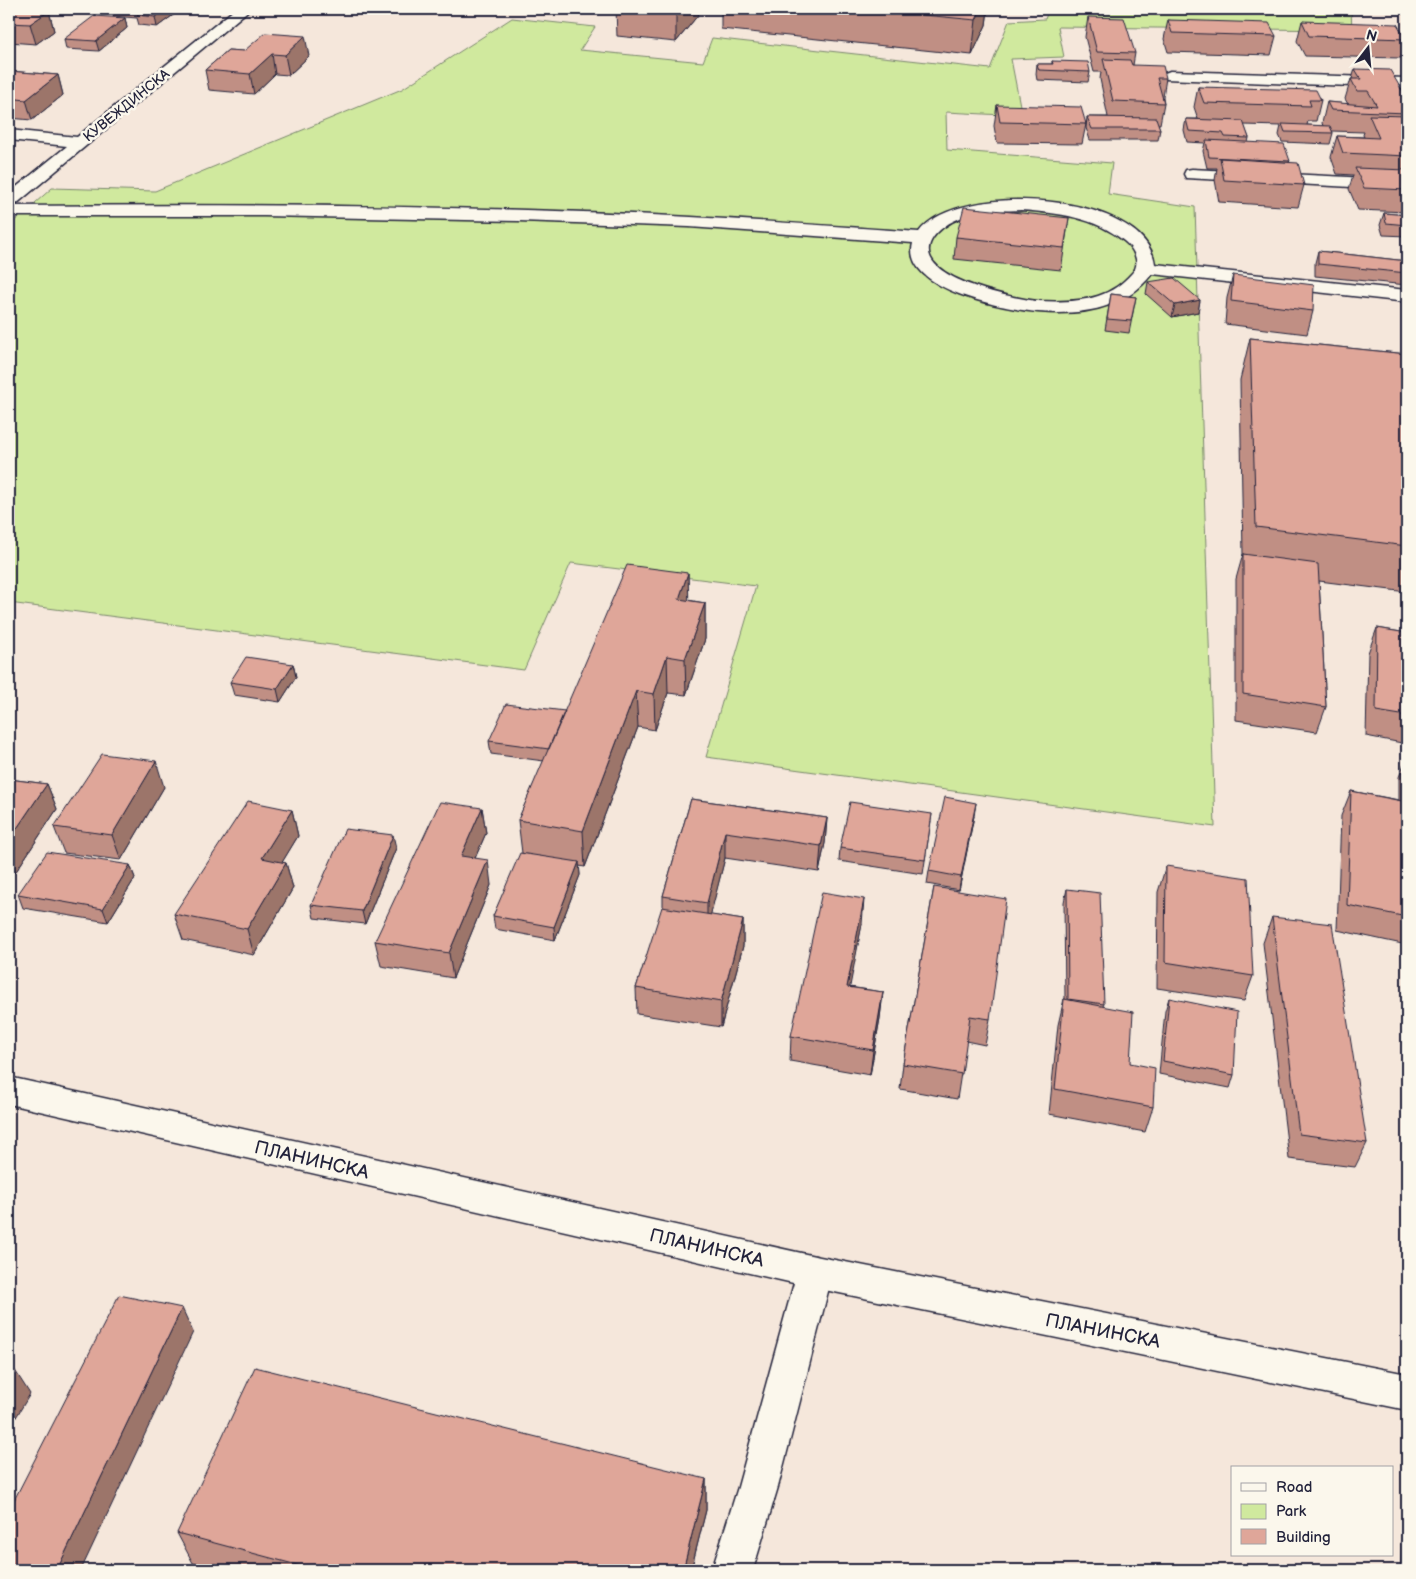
<svg xmlns="http://www.w3.org/2000/svg" width="1416" height="1579" viewBox="0 0 1416 1579" font-family="'Balsamiq Sans',sans-serif">
<style>
.green{fill:#d0e99e;stroke:#79866c}
.lines{fill:none;stroke-linecap:round;stroke-linejoin:round}
.lane-casing{stroke:#22223b;stroke-width:3}
.street-casing{stroke:#22223b;stroke-width:3}
.lane{fill:#fbf7ec;fill-rule:evenodd}
.street{fill:#fbf7ec;fill-rule:evenodd}
.wall{fill:#c08f84;stroke:#22223b}
.shaded-wall{fill:#9c746b;stroke:#22223b}
.building{fill:#dfa699;stroke:#22223b}
.labels{text-anchor:middle;stroke-width:5;stroke-linejoin:round;paint-order:stroke}
.far-street-label{font-size:14px;fill:#22223b;stroke:#fbf7ec}
.near-street-label{font-size:19px;fill:#22223b;stroke:#fbf7ec}
</style>
<rect width="100%" height="100%" fill="#f5e7db"/>
<filter id="ink" filterUnits="userSpaceOnUse"><feTurbulence type="fractalNoise" baseFrequency=".02" numOctaves="2"/><feDisplacementMap in="SourceGraphic" scale="10" xChannelSelector="R" yChannelSelector="G"/><feConvolveMatrix kernelMatrix="1 2 1 2 8 2 1 2 1" color-interpolation-filters="sRGB"/></filter>
<g filter="url(#ink)">
<!-- green -->
<path class="green" d="M1049,9h302l1,21 -294,-3 6,30 -53,2 11,57 -76,-4 1,38 165,13 -4,31 87,13 20,620 -509,-70 50,-171 -185,-23 -47,107 -515,-67v-377l43,-38 103,3 247,-102 110,-71 83,9 -15,23 123,12 9,-24 278,31 19,-48 36,-2z"/>
<g class="lines">
<!-- lane casing -->
<g class="lane-casing">
<path id="lane" d="M1170,71l237,7v10l-242,-9 -3,-3 3,-3z
M1192,169l215,11v10l-221,-12 -2,-4 2,-4z
M815,1256l13,5 5,11 -55,215 -25,83h-41l26,-83 59,-215 5,-11z"/>
</g>
<!-- street casing -->
<g class="street-casing">
<path id="street" d="M235,9h15l-235,196 -4,1c227,-2 454,-1 680,11 76,4 152,10 228,15 38,-52 227,-40 236,32l252,26v12l-255,-28c-12,15 -25,25 -43,31 -21,8 -49,9 -71,7 -32,-3 -137,-22 -125,-69l-224,-16 -170,-6 -255,-5h-255v-23l58,-47 -58,-6v-10l68,7zM1021,210c37,3 74,7 103,31 9,7 18,22 8,32 -10,11 -19,18 -34,23 -18,6 -41,6 -60,5 -22,-2 -139,-25 -102,-67 21,-23 56,-23 85,-24z
M9,1077l806,179 592,118v36l-592,-122 -806,-184z"/>
</g>
<!-- lane -->
<use href="#lane" class="lane"/>
<!-- street -->
<use href="#street" class="street"/>
</g>
<!-- wall -->
<path class="wall" d="M9,9l40,2 5,20 -18,13 -27,-2z
M112,9h63l1,4 -19,14 -18,-2 -2,-7 -24,-2z
M616,9h87l-27,33 -59,-6z
M721,9h267l-2,16 -14,30 -251,-26z
M1088,17l47,36 -2,12 33,13 -3,19 1,6 -4,21h-2l2,5 -2,11h-68l-4,-12 1,-11h21l-8,-38 1,-7h-7l-9,-35z
M125,18l2,10 -28,23 -33,-2 -2,-10z
M1168,20l108,16 -5,19 -103,-3 -4,-13z
M1302,21l104,18 -5,19 -96,-2 -8,-15z
M228,50l81,6 -20,19 -14,-1 -21,20 -45,-4 -4,-20z
M1052,61l38,11 -2,10 -51,-2 -1,-6 1,-10h15z
M1355,69l52,30v113l-49,-2 -9,-21 4,-14 -16,-1 -6,-17 6,-21 27,1 -1,-2 1,-3 -32,-1 1,2 -3,11 -48,-2 -3,-7 2,-9 -37,-1 5,13 -1,4 42,19 -1,1 15,23 -6,22 -79,-5 -4,-22 2,-12h-10l-4,-17 2,-8 -18,-1 -3,-12 2,-11h12l-4,-12 4,-20 123,13 -5,21h-8l-1,4 16,1 -1,-3 5,-21 21,2 -3,-5 6,-20h1z
M9,71l49,4 5,20 -31,25 -23,-2z
M997,105l89,19 -4,20 -85,-1 -3,-17z
M1384,213l23,2v21l-24,-1 -3,-10z
M1069,218l-8,52 -107,-11 2,-22z
M1318,251l89,10v24l-92,-9v-13z
M1233,275l80,36 -6,23 -82,-10 2,-26z
M1148,282l52,18 -2,12 -26,5 -26,-23z
M1111,294l25,3 -7,36 -24,-3z
M1250,338l157,16v238l-88,-11 7,126 -9,25 -81,-12v-141l7,-25 -3,-174z
M688,573v27l17,3v36l-19,56 -18,-2 -13,37 -17,-3 -53,140 -6,-1 1,9 -25,65 -60,-11 -2,-13 29,-63 -4,-33 26,-59 -53,-7 -2,-13 76,-30z
M1377,628l30,5v111l-41,-8 2,-83z
M293,664l3,13 -16,25 -46,-7 -4,-13z
M1404,764l3,1v180l-70,-15 4,-114 10,-25 48,9v-23z
M9,779l38,5 10,25 -42,64 -6,-1z
M164,787l-43,73 -57,-7 -10,-26z
M691,799l136,19 -2,25 -6,29 -94,-14 -15,57 33,5v26l-22,81 -84,-13 -1,-26 27,-81v-11z
M482,808l4,25 -11,25 16,27 -38,93 -72,-12 -6,-25z
M292,810l6,26 -16,26 4,1 7,25 -39,67 -71,-15 -9,-26z
M932,814l-9,60 -84,-13 1,-13z
M974,816l-15,74 -32,-6 2,-13z
M396,848l-31,76 -51,-6 -3,-13z
M130,865l5,13 -27,44 -85,-14 -5,-14z
M1166,866l87,110 -9,25 -87,-13 1,-96z
M934,887l56,132 -5,26 -19,-4 -9,58 -57,-10 3,-25z
M1067,889l37,115 -1,2 27,57 23,44 -8,25 -96,-18 9,-89 6,-26h1l-1,-97z
M1272,917l95,226 -12,24 -66,-8 -26,-216z
M862,924l-13,63 34,5 -3,26 -10,57 -80,-14 1,-25z
M1169,998l65,77 -4,13 -71,-14 6,-63z
M706,1479v31l-15,60h-471l-27,-7 -16,-30z
M1407,1502v68h-6l1,-60z"/>
<!-- shaded-wall -->
<path class="shaded-wall" d="M164,9h11l1,4 -19,14 -2,-10z
M676,9h27l-27,33z
M981,9h7l-2,16 -14,30 4,-35z
M49,11l5,20 -18,13 -6,-20z
M125,18l2,10 -28,23 -3,-10z
M305,36l4,20 -20,19 -4,-20z
M272,54l3,20 -21,20 -4,-20z
M58,75l5,20 -31,25 -6,-20z
M1200,300l-2,12 -26,5 3,-12z
M688,573l1,36 -10,-10z
M705,603v36l-19,56 -1,-36z
M667,656l1,37 -13,37 -1,-36z
M293,664l3,13 -16,25 -3,-13z
M636,691l2,36 -53,140 -2,-36z
M156,761l8,26 -43,73 -9,-25z
M47,784l10,25 -42,64 -6,-14v-19z
M976,803l-2,13 -15,74 2,-13z
M482,808l4,25 -21,48 -4,-25z
M292,810l6,26 -29,48 -7,-26z
M827,818l-2,25 -6,29 2,-26z
M725,832v26l-18,71v-26z
M393,835l3,13 -31,76 -3,-13z
M488,860l3,25 -38,93 -4,-25z
M579,862l1,13 -25,65 -1,-13z
M286,863l7,25 -39,67 -7,-26z
M130,865l5,13 -27,44 -5,-13z
M864,899l-2,25 -17,88 2,-25z
M743,920v26l-22,81v-25z
M883,992l-3,26 -10,57 3,-25z
M182,1308l11,24 -112,238h-24z
M9,1361l21,33 -21,35z
M706,1479v31l-15,60h-8z"/>
<!-- building -->
<path class="building" d="M9,9h6l34,2 -19,13 -21,-1z
M142,9h25l-12,8 -18,-2 8,-6z
M861,9h120l-5,11z
M94,16l31,2 -29,23 -32,-2z
M1088,17l36,1 11,35 -38,-1z
M1168,20l101,3 7,13 -104,-3z
M1302,21l95,3 9,15 -97,-3z
M265,33l40,3 -20,19 -13,-1 -22,20 -45,-4 23,-20 16,1z
M1103,59l27,1 2,5 31,1 3,12h-9l7,25 -51,-2z
M1052,61l36,1 2,10 -51,-2 -2,-6h16z
M1355,69l35,1 17,29v14l-76,-3 -4,-8 50,4 -9,-15h-11l-6,-12h10z
M9,71l49,4 -32,25 -17,-2z
M1198,87l118,3 5,10h-12l2,6 -107,-3z
M997,105l84,2 5,17 -86,-2z
M1369,115l38,1v40l-64,-3 -6,-17 42,2z
M1087,117l69,1 4,11h-68z
M1186,119l57,2 6,17 -24,-1 -2,-4 -34,-2z
M1282,124l48,2 3,7 -48,-1z
M1206,140l78,4 6,17 -81,-4z
M1220,158l78,5 6,22 -80,-5z
M1355,168l52,2v20l-43,-2z
M964,207l105,11 -5,30 -108,-11z
M1384,213l23,2v10l-21,-2z
M1318,251l89,10v12l-89,-9z
M1233,275l81,10 -1,26 -82,-10z
M1174,278l26,22 -25,5 -27,-23z
M1111,294l25,3 -5,24 -24,-2z
M1250,338l157,16v192l-151,-19z
M1243,554l75,10 8,143 -83,-13z
M627,565l61,8 -9,26 26,4 -20,56 -18,-3 -13,38 -18,-3 -53,140 -65,-11z
M1377,628l30,5v83l-31,-5z
M246,657l47,7 -16,25 -47,-7z
M506,704l59,7 -16,38 -60,-8z
M102,754l54,7 -44,74 -58,-8z
M1404,764l3,1v37l-3,-1z
M9,779l38,5 -38,56z
M1351,791l56,11v115l-60,-12z
M945,797l31,6 -15,74 -32,-6z
M691,799l136,19 -6,28 -96,-14 -18,71 -44,-7z
M248,801l44,9 -30,48 24,5 -39,66 -73,-15z
M440,802l42,6 -21,48 27,4 -39,93 -74,-12z
M850,802l82,12 -7,46 -85,-12z
M345,829l48,6 -31,76 -51,-6z
M47,852l83,13 -27,44 -85,-15z
M520,853l59,9 -25,65 -61,-11z
M1166,866l82,12 5,98 -88,-14z
M934,887l72,12 -16,120 -20,-3 -8,58 -59,-10z
M1067,889l33,4 4,111 -36,-5z
M822,892l42,7 -17,88 36,5 -10,58 -82,-14z
M662,907l81,13 -22,82 -85,-14z
M1272,917l60,7 35,219 -68,-9z
M1169,998l68,14 -3,63 -71,-14z
M1064,999l69,13 -3,51 25,5 -2,39 -98,-18z
M119,1295l63,13 -125,262h-48v-60z
M255,1367l451,112 -23,91h-367l-139,-37z
M154,1568l8,2h-9z"/>
</g>
<g class="labels">
<!-- far-street labels -->
<g class="far-street-label">
<text transform="translate(126 105) rotate(-39)" y="5">КУВЕЖДИНСКА</text>
</g>
<!-- near-street labels -->
<g class="near-street-label">
<text transform="translate(312 1159) rotate(13)" y="7">ПЛАНИНСКА</text>
<text transform="translate(707 1247) rotate(13)" y="7">ПЛАНИНСКА</text>
<text transform="translate(1103 1330) rotate(11)" y="7">ПЛАНИНСКА</text>
</g>
</g>
<!-- margin -->
<rect width="1416" height="1579" fill="none" stroke="#fbf7ec" stroke-width="30"/>
<rect x="15" y="15" width="1386" height="1549" fill="none" stroke="#22223b" stroke-width="2" filter="url(#ink)"/>
<!-- legend -->
<rect x="1231" y="1466" width="162" height="90" fill="#fbf7ec" stroke="#a4a2a5"/>
<rect x="1241" y="1483" width="25" height="8" fill="#fbf7ec" stroke="#a4a2a5"/>
<text x="1276" y="1492" font-size="15" fill="#22223b">Road</text>
<rect x="1241" y="1504" width="25" height="15" fill="#d0e99e" stroke="#a4a2a5"/>
<text x="1276" y="1516" font-size="15" fill="#22223b">Park</text>
<rect x="1241" y="1529" width="25" height="15" fill="#dfa699" stroke="#a4a2a5"/>
<text x="1276" y="1542" font-size="15" fill="#22223b">Building</text>
<!-- north arrow -->
<g transform="translate(1368 48) rotate(16)" stroke="#fbf7ec" stroke-width="4" paint-order="stroke">
<path d="M0-4L9 19L0 12L-9 19Z" fill="#22223b"/>
<text y="-8" font-size="14" font-weight="bold" text-anchor="middle" fill="#22223b">N</text>
</g>
</svg>
